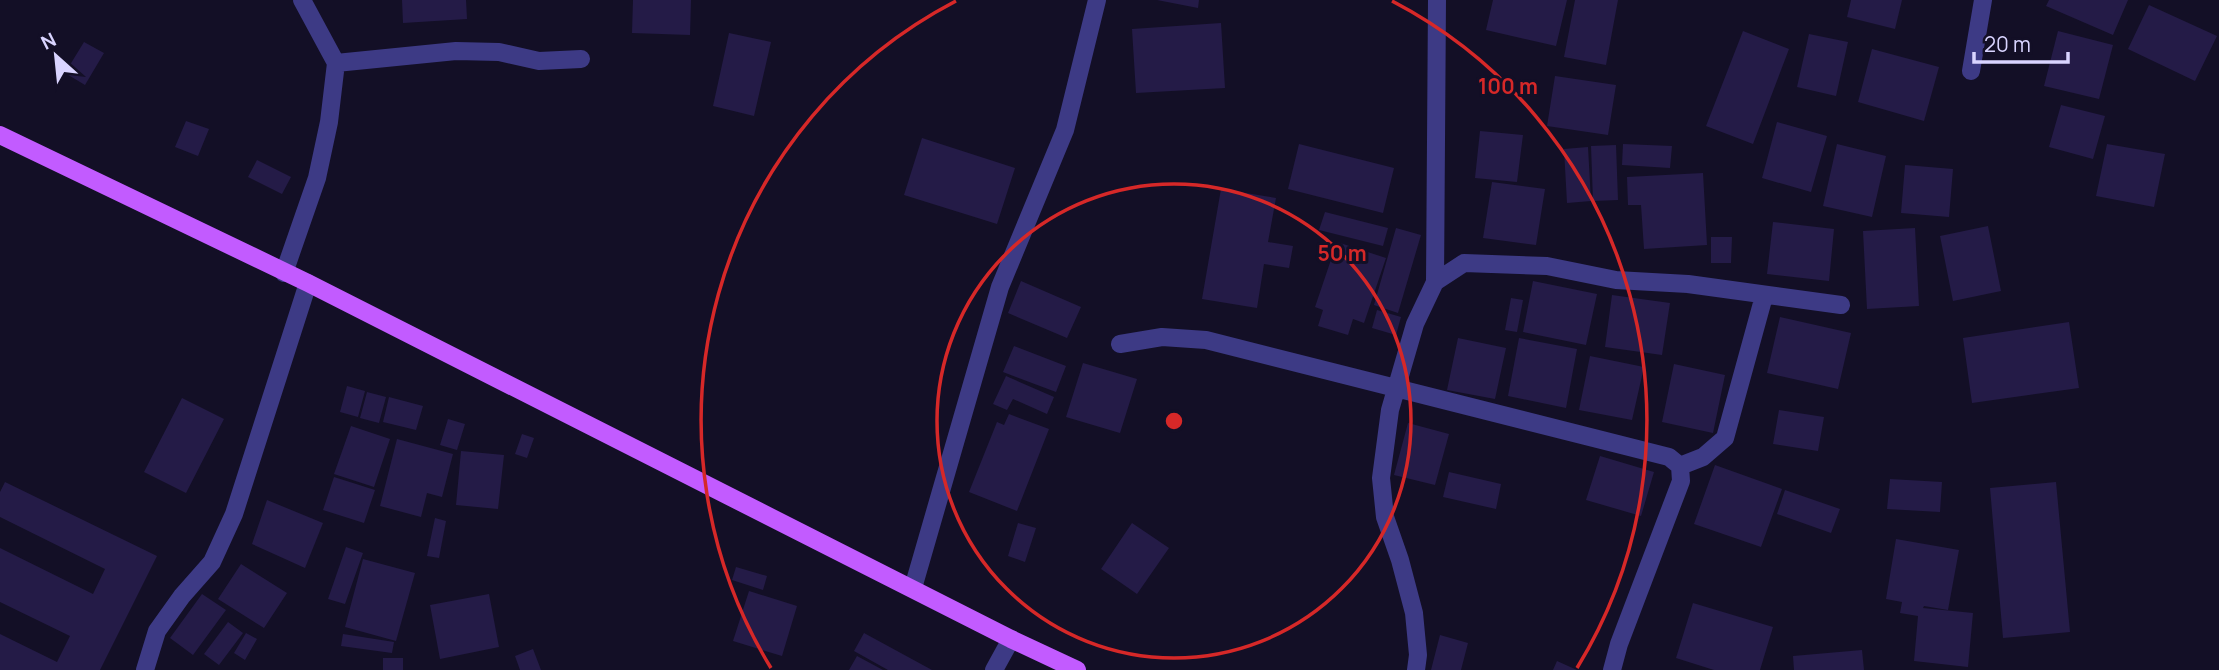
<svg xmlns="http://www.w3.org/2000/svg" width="2219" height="670" viewBox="0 0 2219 670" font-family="Manrope,sans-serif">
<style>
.building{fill:#241b47}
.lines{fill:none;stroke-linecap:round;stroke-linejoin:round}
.minor{stroke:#3d3a85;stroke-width:18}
.major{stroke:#c25bff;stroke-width:18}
.ring{fill:none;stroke:#d62828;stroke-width:3.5}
.centre{fill:#d62828;stroke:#130f26;stroke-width:3.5}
.ring-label{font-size:21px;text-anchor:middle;font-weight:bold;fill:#d62828;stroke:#130f26;stroke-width:6;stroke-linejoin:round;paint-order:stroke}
</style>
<rect width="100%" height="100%" fill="#130f26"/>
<!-- building -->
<path class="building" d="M402,0h64l1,19 -64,4z
M633,0h58l-1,35 -58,-2z
M1157,0h42l-1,8z
M1493,0h74l-11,46 -70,-16z
M1575,0h43l-12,65 -42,-8z
M1851,0h51l-7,29 -48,-12z
M2049,0h79l-15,35 -67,-29z
M2149,5l68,31 -22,45 -67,-32z
M1221,23l4,65 -89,5 -4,-64z
M1743,31l46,18 -36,95 -47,-18z
M2058,31l55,14 -14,54 -55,-13z
M729,33l42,9 -17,74 -41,-10z
M1809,34l39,8 -12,54 -39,-9z
M84,42l20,11 -19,32 -20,-12z
M1872,49l67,18 -15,54 -66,-19z
M1555,76l61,9 -8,50 -61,-9z
M2061,105l44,11 -12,43 -44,-12z
M186,121l23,8 -11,27 -23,-9z
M1777,122l50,14 -16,56 -49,-14z
M1480,131l43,4 -6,47 -42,-4z
M922,138l93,30 -18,56 -93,-29z
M1299,144l95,24 -11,45 -95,-24z
M1623,144l49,2 -2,22 -48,-3z
M1837,144l49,12 -14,61 -49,-11z
M2107,144l58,10 -11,53 -58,-11z
M1616,145l2,55 -25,1 -2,-55z
M1588,147l3,54 -24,2 -3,-54z
M257,160l34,17 -9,17 -34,-17z
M1905,165l48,4 -4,48 -48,-4z
M1703,173l4,72 -63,4 -3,-44h-13l-1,-28z
M1492,182l53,7 -9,56 -53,-7z
M1221,189l55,9 -8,44 25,4 -4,22 -25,-4 -7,44 -55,-9z
M1325,212l63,16 -5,18 -64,-16z
M1773,222l61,7 -5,52 -62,-7z
M1988,226l13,65 -48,10 -13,-65z
M1396,228l25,7 -23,78 -24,-8z
M1915,228l4,78 -52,3 -4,-78z
M1711,237h21l-1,26h-20z
M1337,242l49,16 -22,65 -11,-4 -5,16 -30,-9 5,-16 -8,-3z
M1021,281l60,26 -14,31 -59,-25z
M1533,281l64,13 -11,51 -63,-13z
M1612,295l58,8 -8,52 -57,-8z
M1511,298l12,2 -6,32 -12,-2z
M1377,310l24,7 -5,18 -24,-7z
M1780,317l71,16 -13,56 -71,-16z
M2069,322l10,66 -107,15 -9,-65z
M1458,338l48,10 -11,51 -48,-9z
M1519,338l58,11 -11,59 -58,-12z
M1014,346l52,20 -10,26 -53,-20z
M1590,356l54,11 -12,53 -53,-10z
M1083,363l54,16 -17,54 -54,-16z
M1674,364l51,11 -12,58 -51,-11z
M1006,376l48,21 -7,17 -34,-15 -6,11 -14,-6z
M347,386l18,5 -7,26 -18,-5z
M367,392l19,5 -7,26 -19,-5z
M389,397l34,9 -7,24 -33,-8z
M182,398l42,21 -38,74 -42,-21z
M1779,410l45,7 -6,34 -45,-7z
M1009,414l40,15 -32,82 -48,-19 28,-70 7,3z
M448,419l17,5 -8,26 -17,-5z
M1408,423l41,11 -14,51 -41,-10z
M351,426l39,13 -16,48 -40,-13z
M522,434l12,4 -7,20 -12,-4z
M397,439l56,15 -11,43 -15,-4 -6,24 -41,-11z
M461,451l43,4 -6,54 -42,-4z
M1600,456l54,16 -13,44 -55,-16z
M1715,465l67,24 -21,58 -67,-23z
M1449,472l52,12 -5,25 -53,-12z
M334,477l41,13 -11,33 -41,-13z
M1890,479l52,3 -2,30 -53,-3z
M5,482l152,74 -57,114h-100v-36l57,28 13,-26 -70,-34v-54l93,46 12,-25 -105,-52v-25z
M2056,482l14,150 -67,6 -13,-150z
M1785,490l55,19 -9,24 -54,-19z
M267,500l56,23 -18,45 -53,-24z
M435,518l11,3 -7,37 -12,-2z
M1018,523l18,5 -11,34 -17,-6z
M1132,523l37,25 -32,46 -36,-25z
M1896,539l63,11 -11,60 -24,-4 -1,2 50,5 -5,54 -54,-6 4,-45 -18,-3 2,-11 -16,-3z
M346,547l17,6 -18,51 -17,-5z
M363,559l52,14 -19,68 -51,-14z
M241,564l46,29 -23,35 -46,-29z
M736,567l31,9 -4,14 -31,-10z
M749,591l48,15 -15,50 -49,-15z
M202,594l24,16 -33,45 -23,-17z
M489,594l10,53 -59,12 -10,-54z
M1693,603l80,24 -13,43h-46l-38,-12z
M228,622l15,11 -24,32 -15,-11z
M246,633l11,6 -12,21 -11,-7z
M864,633l68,37h-44l-34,-19z
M343,634l51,8 -2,11 -51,-7z
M1440,635l28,8 -7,27h-30z
M533,649l8,21h-21l-5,-14z
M1862,650l2,20h-70l-1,-14z
M857,656l26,14h-34z
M383,658h20v12h-20z
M1557,661l20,9h-24z"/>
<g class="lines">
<!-- minor -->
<path class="minor" d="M336,63l120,-12 43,1 40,9 42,-2
M1971,71l12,-71
M284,273l33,-95 12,-56 7,-59 -34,-63
M1435,282l2,-282
M1120,344l42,-7 44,3 463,117 11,9 1,15 -62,163 -7,26
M1680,466l23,-9 22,-19 39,-142
M913,588l87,-301 65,-157 32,-130
M145,670l12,-39 25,-35 30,-34 22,-48 74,-231
M994,670l17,-31
M1416,670l2,-15 -4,-42 -14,-53 -15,-43 -4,-39 9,-68 25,-86 20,-42 29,-19 83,3 69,14 72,4 153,21"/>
<!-- major -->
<path class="major" d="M0,135l308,148 703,356 66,31"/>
</g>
<!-- distance rings -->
<g class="ring">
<circle cx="1174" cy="421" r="237"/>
<path d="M771 668A473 473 0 0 1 956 1M1392 1A473 473 0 0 1 1577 668"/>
</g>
<circle cx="1174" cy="421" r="10" class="centre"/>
<g class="ring-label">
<text x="1508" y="94">100 m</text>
<text x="1342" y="261">50 m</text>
</g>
<!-- north arrow -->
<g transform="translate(56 56) rotate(333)" stroke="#130f26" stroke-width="5" paint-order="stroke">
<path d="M0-5L12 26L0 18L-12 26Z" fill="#d9d4ff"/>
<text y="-10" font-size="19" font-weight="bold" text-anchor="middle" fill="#d9d4ff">N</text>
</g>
<!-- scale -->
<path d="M1974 52v10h94v-10" fill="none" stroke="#d9d4ff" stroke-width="3.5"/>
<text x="1984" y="52" font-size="21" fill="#d9d4ff" stroke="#130f26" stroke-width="5" paint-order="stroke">20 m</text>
</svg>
